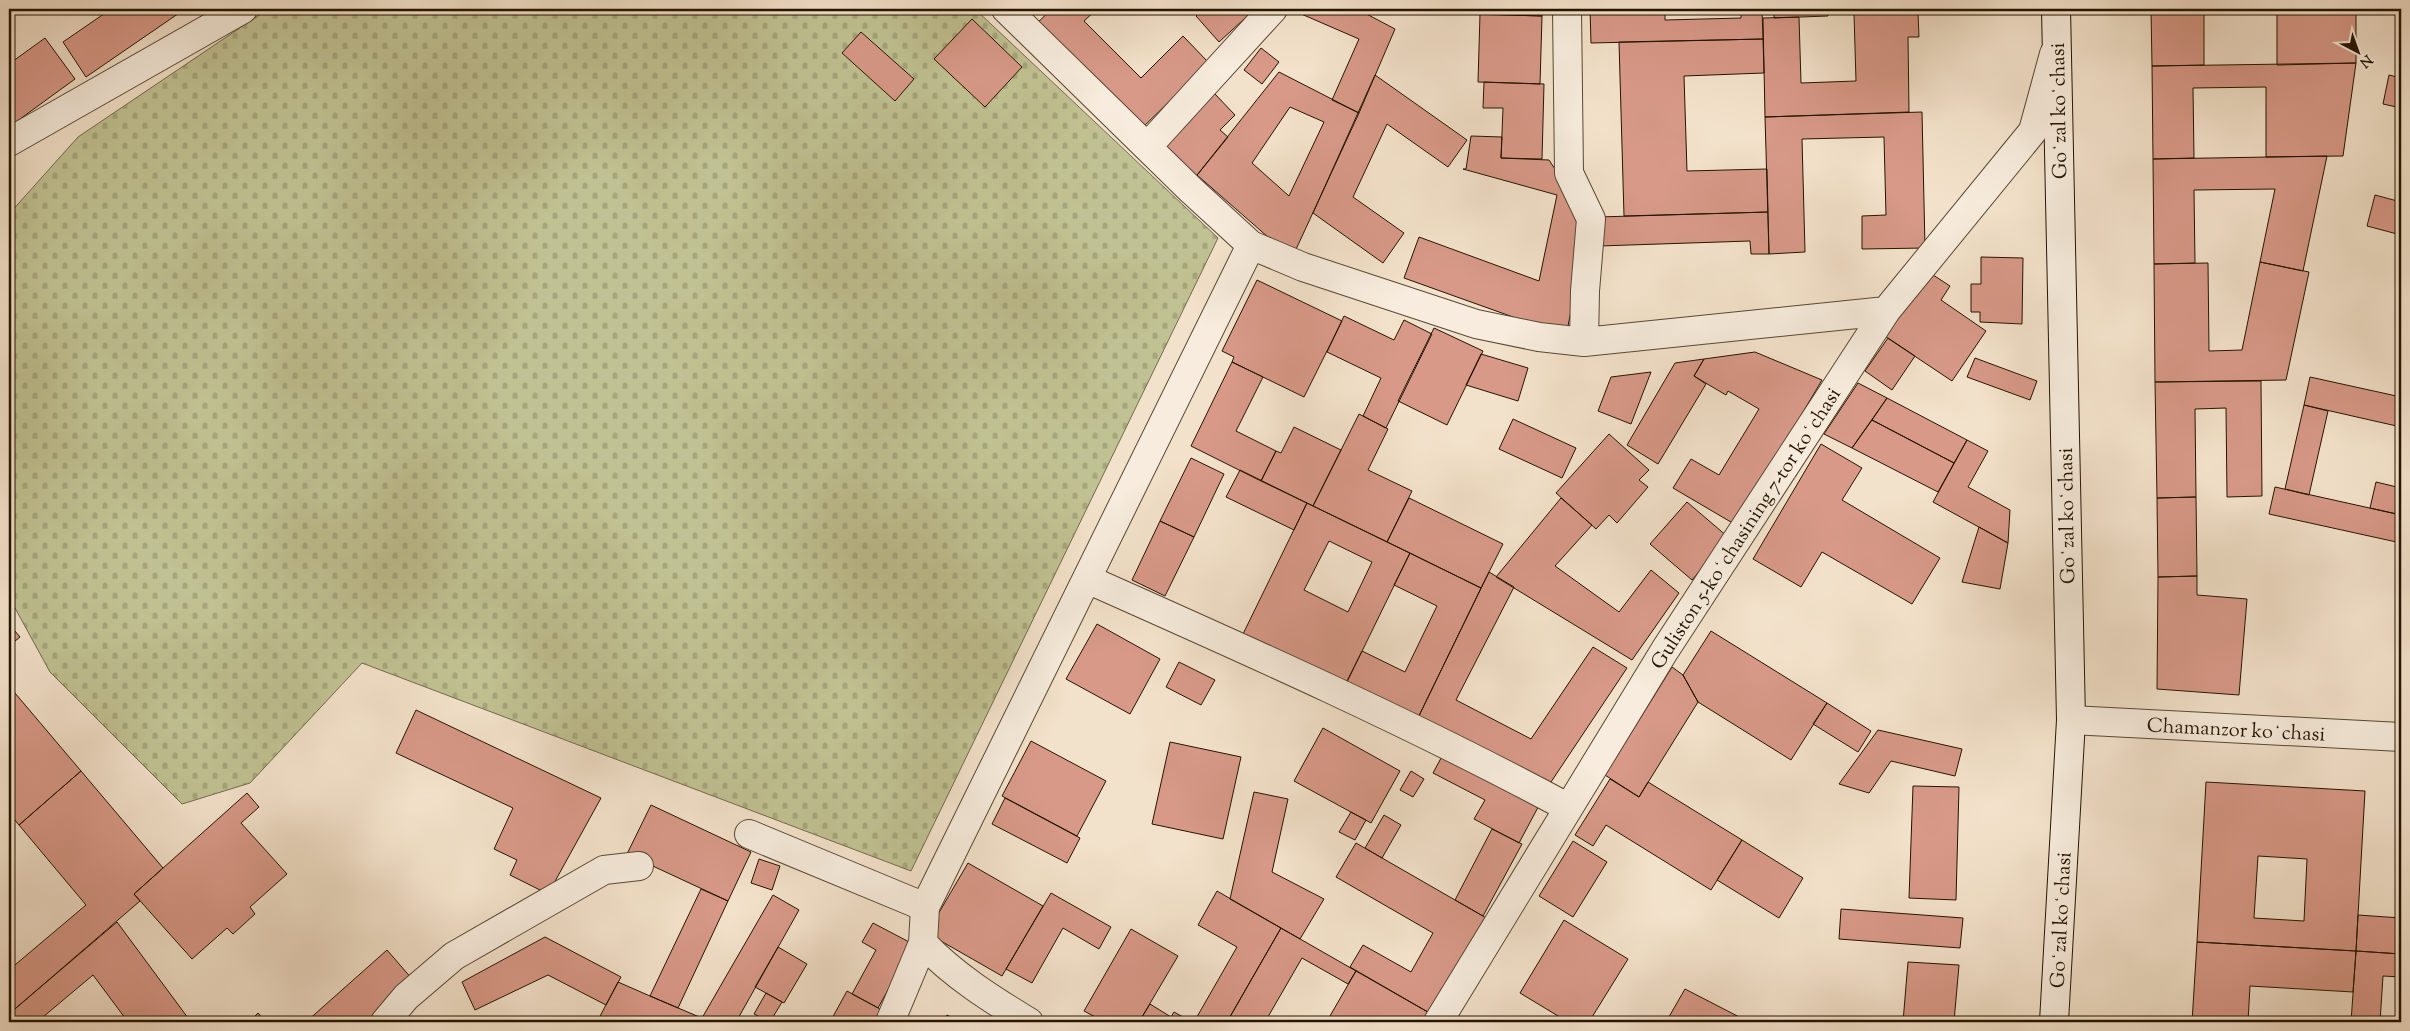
<svg xmlns="http://www.w3.org/2000/svg" width="2410" height="1031" viewBox="0 0 2410 1031" font-family="'Sorts Mill Goudy',serif">
<style>
.cemetery{fill:url(#cemetery-stones);stroke:#726b4a}
.building{fill:#d89988;stroke:#241400;fill-rule:evenodd}
.lines{fill:none;stroke-linecap:round;stroke-linejoin:round}
.street-casing{stroke:#584833;stroke-width:30}
.secondary-casing{stroke:#241400;stroke-width:30}
.street{stroke:#f7ecdd;stroke-width:28}
.secondary{stroke:#f7ecdd;stroke-width:28}
.labels{text-anchor:middle;stroke-width:4;stroke-linejoin:round;paint-order:stroke}
.street-label{font-size:20px;fill:#241400;stroke:#f7ecdd}
</style>
<defs>
<pattern id="cemetery-stones" width="16" height="16" patternUnits="userSpaceOnUse" patternTransform="scale(1.25)"><rect width="16" height="16" fill="#c1c293"/><path d="M2 7V4a2 2 0 0 1 4 0v3zM10 15v-3a2 2 0 0 1 4 0v3z" fill="#a6a67d"/></pattern>
</defs>
<rect width="100%" height="100%" fill="#f3e2cb"/>
<filter id="stains"><feTurbulence type="fractalNoise" baseFrequency=".004" numOctaves="4"/><feColorMatrix values="0 0 0 0 .2 0 0 0 0 .09 0 0 0 0 .02 0 0 0 .5 -.17"/></filter>
<radialGradient id="worn" r=".72"><stop offset=".6" stop-color="#630" stop-opacity="0"/><stop offset="1" stop-color="#630" stop-opacity=".3"/></radialGradient>
<!-- cemetery -->
<path class="cemetery" d="M268,9h707l243,229 -307,633 -549,-208 -112,120 -68,21 -132,-132 -41,-75v-383l69,-77z"/>
<!-- building -->
<path class="building" d="M111,9h74l-99,68 -23,-35z
M1052,9h45l-13,12 57,57 42,-42 26,27 -69,67 -104,-106z
M1204,9h51l-36,33 -23,-26z
M1301,9h56l38,20 -36,84 -27,-13 27,-61 -60,-26z
M1469,9h74l-1,7 -73,-2z
M1590,9h75v11l76,-2v-9h21l1,30 -172,4z
M1774,9h54v7l-54,2z
M2151,9h53v56l-52,1z
M2277,9h79v54l-79,2z
M1918,13l1,24h-11l1,75 -144,5 -2,-99 36,-1 2,66 55,-2 -2,-67z
M1480,14l62,2 -2,68 -62,-2z
M972,19l50,48 -37,40 -51,-48z
M861,32l53,47 -19,22 -53,-48z
M45,38l30,41 -66,48v-63z
M1763,39l1,34 -80,3 3,95 80,-2 1,43 -144,4 -5,-174z
M1261,48l18,14 -17,22 -18,-14z
M2356,63l-13,93 -77,1v-70l-73,1 1,70 -41,1 -1,-93z
M1279,72l80,41 -67,145 -95,-83zM1290,107l34,15 -35,74 -37,-33z
M1375,75l92,65 -19,27 -61,-43 -34,73 51,36 -21,30 -70,-50z
M2389,75l12,3v30l-18,-4z
M1484,82l60,2 -2,75 -41,-1 2,-50h-20z
M1214,93l21,22 -15,15 8,7 -34,42 -32,-33z
M1922,112l3,136 -63,1v-33l24,-1 -2,-78 -82,2 3,113 -36,2 -4,-137z
M1471,136l31,1 -1,21 48,2 40,61 -23,115 -162,-58 15,-41 120,44 18,-86 -94,-26h3z
M2327,156l-24,115 -43,-9 15,-73 -81,1 1,73 -41,1 -1,-105z
M2375,195l26,7v33l-34,-9z
M1768,212l1,42h-18l-1,-13 -151,5 -1,-29z
M1981,257l42,1 -1,66 -42,-2v-10h-9v-28h10z
M2260,262l49,10 -23,108 -131,2 -1,-118 54,-1 1,88 33,-1z
M1927,271l23,15 -9,14 45,31 -34,50 -69,-46z
M1257,280l85,41 -38,76 -72,-35 2,-5 -12,-6z
M1344,316l50,24 10,-20 28,14 -46,94 -23,-12 18,-38 -54,-26z
M1434,328l49,23 -36,74 -49,-24z
M1888,338l27,18 -23,34 -27,-19z
M1755,352l67,28 -86,145 -63,-37 18,-29 28,16 40,-66 -31,-18 -2,4 -32,-19 10,-17z
M1481,354l47,14 -10,33 -52,-16z
M1975,358l62,23 -7,19 -63,-23z
M1704,359l-10,17 12,8 -48,80 -31,-19 48,-82z
M1232,362l31,15 -27,54 40,20 -15,30 -70,-35z
M1651,372l-20,52 -33,-13 13,-34z
M2310,377l91,20v30l-97,-22z
M2261,381l1,115 -35,1 -1,-89 -31,1 1,88 -39,1 -2,-116z
M1858,383l29,15 -35,50 -28,-14z
M1887,398l80,42 -13,23 -82,-43z
M2304,405l24,6 -19,84 -24,-6z
M1359,414l29,15 -20,41 44,21 -25,51 -74,-36z
M1513,419l63,29 -14,30 -63,-29z
M1872,420l82,43 -16,29 -86,-44z
M1294,427l47,23 -28,56 -52,-25 15,-30 5,2z
M1609,434l40,36 -10,10 9,7 -31,36 -8,-8 -13,14 -40,-36z
M1967,440l21,11 -20,36 42,23 -2,33 -75,-41z
M1821,444l41,24 -20,32 98,58 -28,46 -90,-52 -21,35 -48,-28z
M1191,458l33,16 -30,63 -34,-16z
M1240,470l67,33 -13,27 -68,-33z
M2376,482l25,6v27l-31,-7z
M2275,487l126,28v28l-132,-29z
M2196,497l1,79 -39,1 -1,-79z
M1409,498l94,46 -22,44 -94,-46z
M1561,498l31,27 -37,41 64,46 32,-42 28,23 -47,67 -136,-83z
M1687,502l41,35 -36,43 -42,-36z
M1307,503l103,50 -64,131 -103,-50zM1329,541l43,21 -24,50 -44,-22z
M1160,521l34,16 -29,59 -33,-16z
M1979,527l29,16 -8,46 -38,-7z
M1410,553l71,35 -67,138 -72,-35 20,-40 43,21 32,-66 -43,-21z
M1489,572l25,15 -58,113 75,39 62,-92 34,21 -82,123 -131,-65z
M2197,576v19l50,4 -8,96 -82,-6 1,-112z
M9,624l11,13 -11,9z
M1097,624l63,35 -30,55 -64,-35z
M1711,631l116,72 -36,57 -93,-58 -15,-27z
M2398,646h3v34h-4z
M1179,662l36,18 -14,25 -35,-18z
M1672,667l11,8 15,27 -59,95 -34,-22z
M9,686l72,85 -62,54 -10,-12z
M1827,703l44,28 -13,21 -45,-28z
M416,710l185,88 -53,96 -38,-19 7,-15 -23,-11 19,-41 -117,-55z
M1323,728l77,43 -29,52 -77,-42z
M1878,730l84,19 -7,27 -64,-15 -22,32 -30,-9z
M1031,741l75,40 -29,55 -75,-40z
M1170,742l71,15 -18,82 -71,-15z
M1447,747l96,51 -24,45 -45,-24 11,-19 -52,-27z
M81,771l82,97 -29,26 6,7 -131,113v-44l77,-65 -67,-80z
M1411,771l13,8 -11,18 -13,-7z
M1610,779l29,18 9,-15 94,58 -31,50 -105,-65 -13,21 -18,-11z
M2206,782l159,9 -9,160 -159,-9zM2258,856l49,3 -3,62 -50,-3z
M1913,786l46,1 -3,113 -47,-2z
M1254,792l34,7 -16,73 52,27 -24,40 -70,-40z
M247,793l12,14 -18,16 46,51 -37,33 5,7 -22,20 -6,-6 -35,31 -58,-65z
M1005,798l75,40 -13,25 -75,-39z
M651,805l100,47 -23,49 -101,-47z
M1351,812l15,8 -11,20 -16,-8z
M1384,815l17,10 -19,33 -17,-10z
M1492,829l30,15 -39,72 -28,-16z
M1742,840l61,38 -24,40 -62,-38z
M1573,841l34,21 -34,55 -34,-21z
M1356,843l132,76 -55,96 -83,-48 13,-22 48,27 22,-39 -97,-56z
M759,859l21,7 -8,24 -21,-7z
M968,863l75,43 -41,70 -75,-43z
M701,889l27,12 -50,107 -28,-12z
M1217,891l64,37 -54,94h-33l43,-75 -39,-22z
M1051,893l60,34 -12,22 -36,-21 -31,55 -26,-14z
M773,895l26,15 -63,112h-25l-9,-4z
M1841,909l122,9 -3,30 -121,-9z
M2358,915l43,3v36l-45,-3z
M1564,920l64,39 -39,63h-21l-48,-29z
M117,922l74,100h-63l-35,-47 -56,47h-28v-8z
M873,923l40,21 -35,64 -26,-14 24,-44 -14,-8z
M1281,928l75,43 -8,13 -46,-26 -37,64h-38z
M1131,929l47,27 -39,66h-34l-21,-11z
M545,937l76,40 -15,28 -58,-30 -73,35 -13,-28z
M2197,942l159,9 -3,41 -103,-6 -2,36h-56z
M778,947l29,17 -23,39 -29,-16z
M387,950l26,30 -47,42h-60z
M2356,951l45,3v23l-18,-1 -3,46h-29z
M1908,962l51,3 -5,57h-51z
M1356,971l77,44 -4,7h-88l-11,-6z
M618,982l32,14 61,26h-114z
M1685,989l64,33h-83z
M847,991l37,20 -5,11h-49z
M766,993l16,9 -12,20 -16,-8z
M1150,1004l21,13 -3,5h-29z
M1174,1012l18,10h-24z
M258,1013l8,9h-17z
M947,1015l14,7h-18z"/>
<g class="lines">
<!-- street casing -->
<g class="street-casing">
<path id="street" d="M1006,9l185,181 60,55 52,22 173,57 63,13 45,5 302,-31
M1567,9l2,164 22,46 -6,72 -1,51
M9,142l234,-133
M1148,146l125,-137
M1087,579c162,72 324,144 480,228
M2071,720l330,17
M749,834l176,73
M385,1022l21,-25 48,-41 150,-86 35,-4
M890,1022l33,-79
M1029,1022c-38,-23 -76,-47 -106,-79l2,-36 326,-662
M1438,1022l227,-372 221,-339 147,-180 21,-77"/>
</g>
<!-- secondary casing -->
<g class="secondary-casing">
<path id="secondary" d="M2054,1022l17,-302 -15,-711"/>
</g>
<!-- street -->
<use href="#street" class="street"/>
<!-- secondary -->
<use href="#secondary" class="secondary"/>
</g>
<g class="labels">
<!-- street labels -->
<g class="street-label">
<text transform="translate(2058 111) rotate(-91)" y="7">Goʻzal koʻchasi</text>
<text transform="translate(2066 516) rotate(-91)" y="7">Goʻzal koʻchasi</text>
<text transform="translate(1745 528) rotate(-57)" y="7">Guliston 5-koʻchasining 7-tor koʻchasi</text>
<text transform="translate(2236 729) rotate(3)" y="7">Chamanzor koʻchasi</text>
<text transform="translate(2060 920) rotate(-87)" y="7">Goʻzal koʻchasi</text>
</g>
</g>
<!-- margin -->
<rect width="2410" height="1031" fill="none" stroke="#f3e2cb" stroke-width="30"/>
<rect x="10" y="10" width="2390" height="1011" fill="none" stroke="#241400" stroke-width="2.5"/>
<rect x="15" y="15" width="2380" height="1001" fill="none" stroke="#241400"/>
<!-- north arrow -->
<g transform="translate(2358 52) rotate(139)" stroke="#f7ecdd" stroke-width="4" paint-order="stroke">
<path d="M0-4L9 19L0 12L-9 19Z" fill="#241400"/>
<text y="-8" font-size="14" font-weight="bold" text-anchor="middle" fill="#241400">N</text>
</g>
<rect width="100%" height="100%" filter="url(#stains)"/>
<rect width="100%" height="100%" fill="url(#worn)"/>
</svg>
